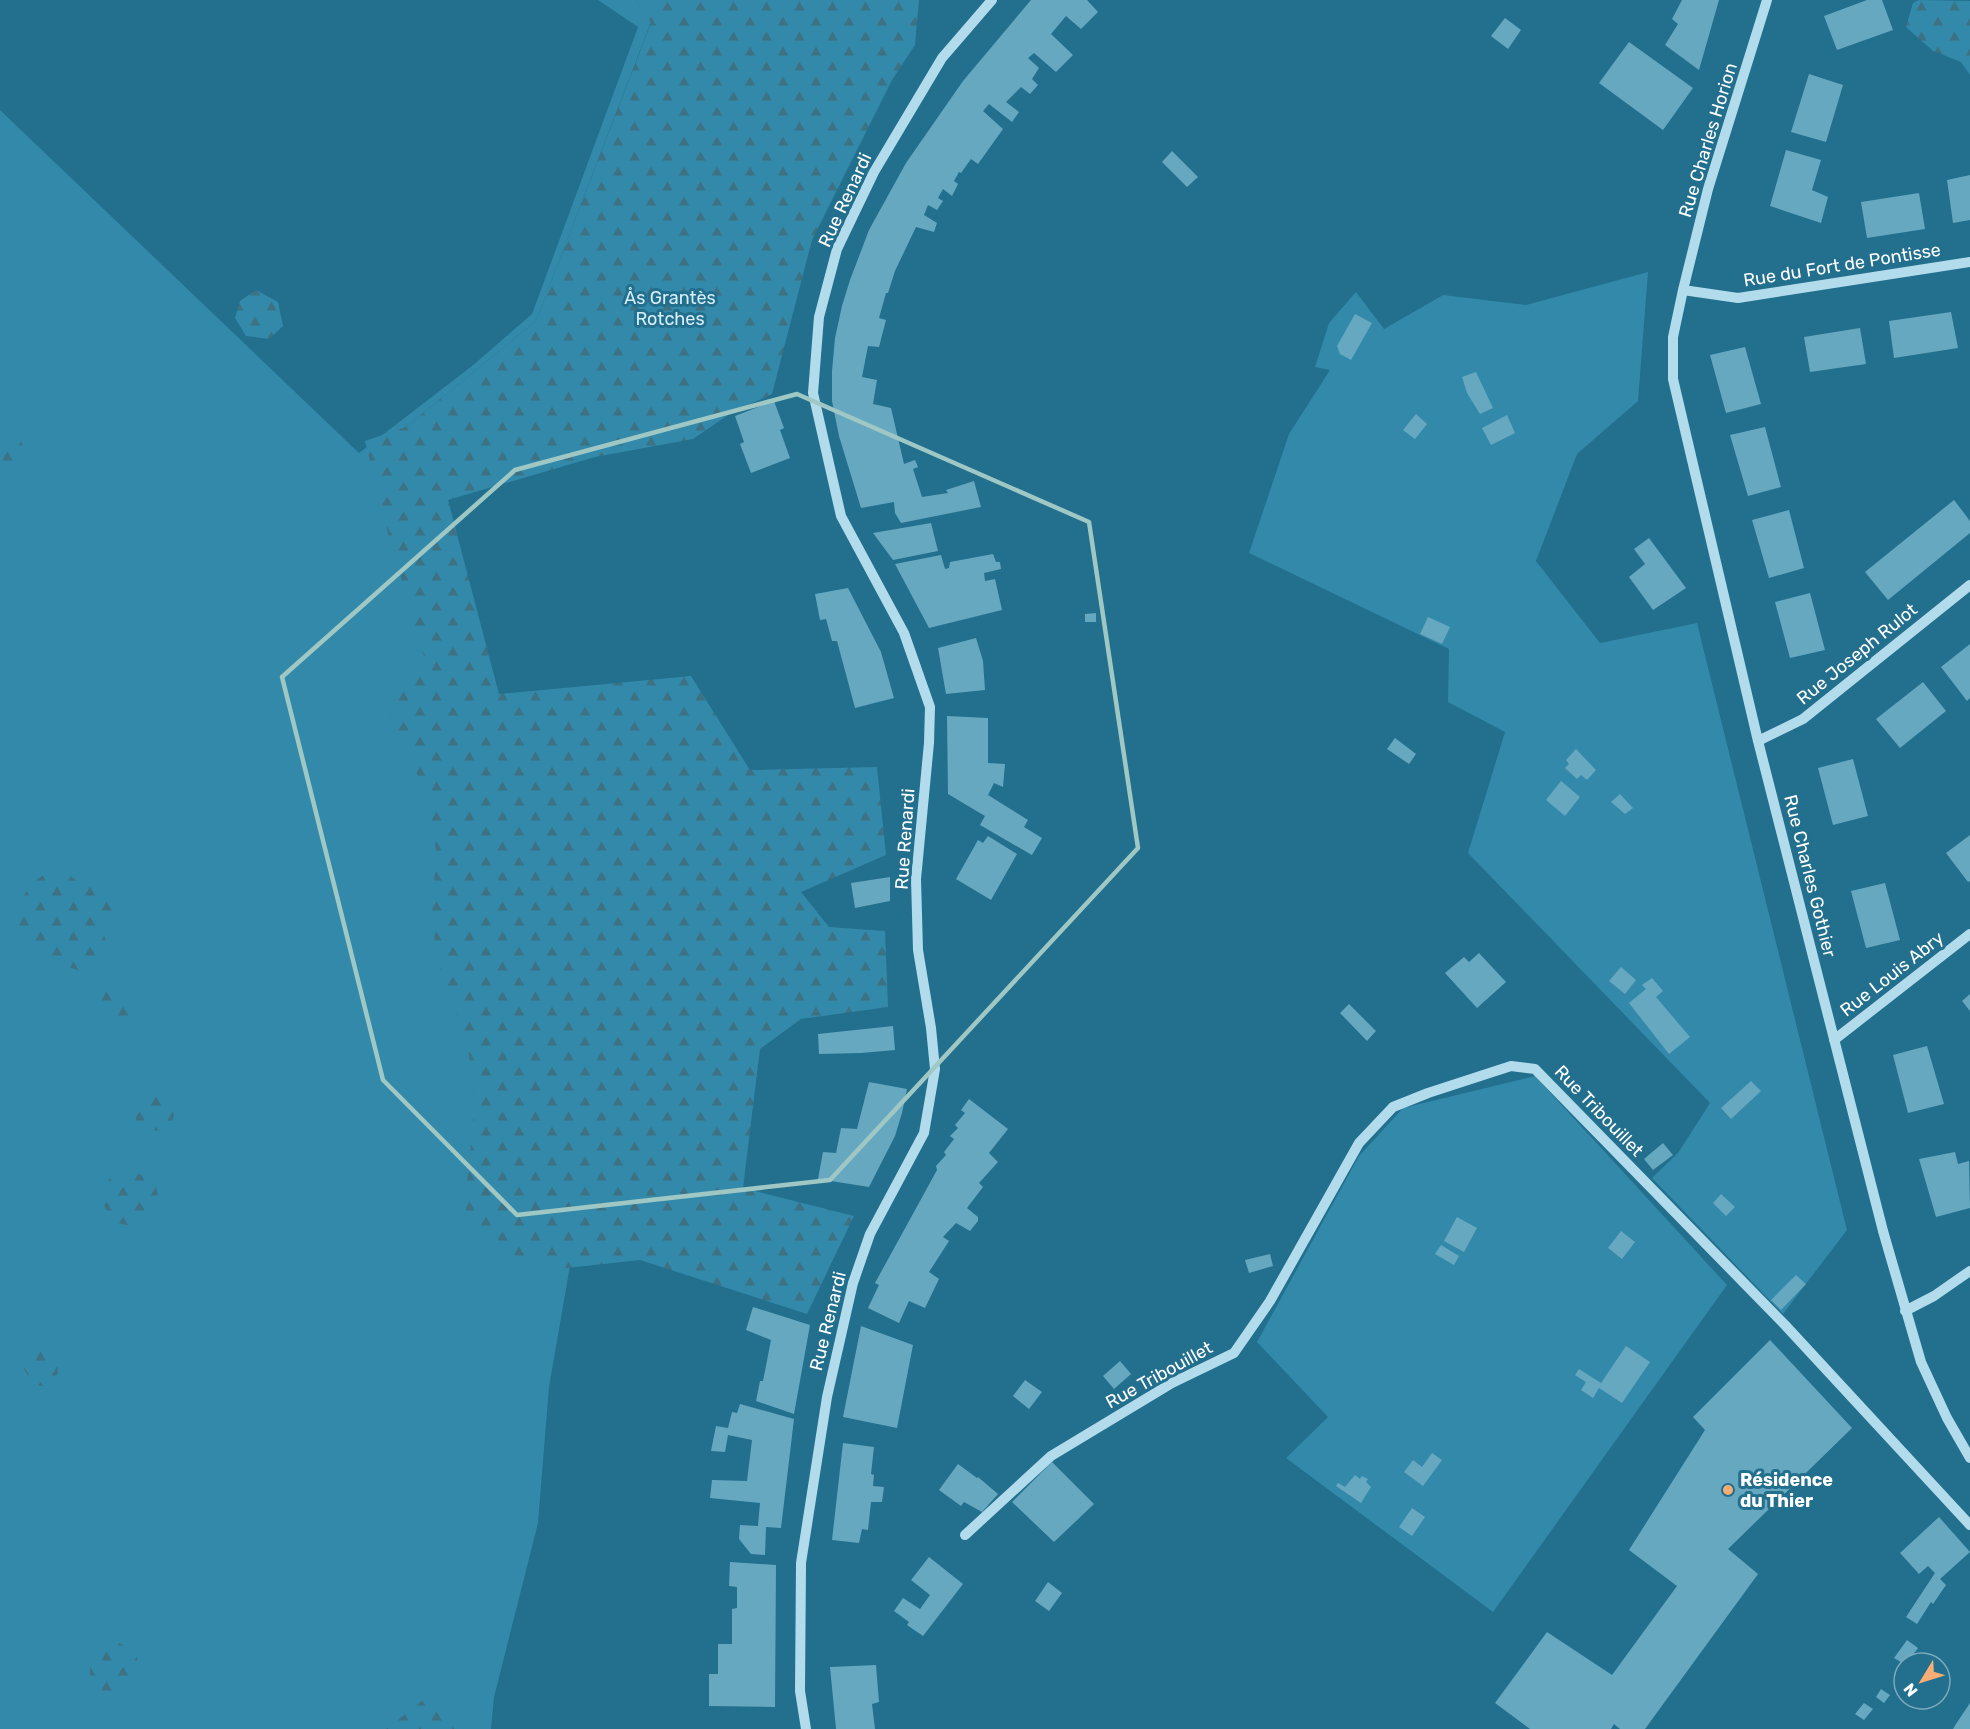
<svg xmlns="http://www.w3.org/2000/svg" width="1970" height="1729" viewBox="0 0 1970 1729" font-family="Rubik,sans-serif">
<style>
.green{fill:#3389a9}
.forest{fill:url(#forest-firs)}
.building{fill:#67a8c1}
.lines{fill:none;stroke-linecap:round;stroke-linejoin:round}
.minor{stroke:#b2dcec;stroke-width:10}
.marked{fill:none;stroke:#9fc8c5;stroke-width:4.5;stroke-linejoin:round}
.poi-dot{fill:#f8ad74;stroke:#226f8e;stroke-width:2}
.labels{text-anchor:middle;stroke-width:6;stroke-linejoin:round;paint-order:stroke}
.street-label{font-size:18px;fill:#fff;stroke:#226f8e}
.park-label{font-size:18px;fill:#d7eff9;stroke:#226f8e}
.poi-label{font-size:18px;font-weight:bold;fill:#fff;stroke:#226f8e;text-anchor:start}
</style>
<defs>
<pattern id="forest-firs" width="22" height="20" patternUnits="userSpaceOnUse" patternTransform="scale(1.5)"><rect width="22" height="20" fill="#3389a9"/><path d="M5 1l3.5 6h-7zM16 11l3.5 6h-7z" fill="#3d7184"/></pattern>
</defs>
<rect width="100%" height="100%" fill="#226f8e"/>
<!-- green -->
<path class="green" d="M598,0h37l16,22 -115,299 -130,106 173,787 -30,173 -11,136 -44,174 -3,32h-491v-1619l359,343 113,-87 60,-52 106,-287z
M1648,272l-10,129 -61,53 -41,107 64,82 97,-20 150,607 -64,84 -131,-136 26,-25 32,-50 -242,-250 37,-121 -57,-30 1,-53 -200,-96 40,-119 41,-64 -15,-3 14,-44 27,-31 28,37 59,-34 83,10z
M1535,1076l192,209 -234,327 -207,-154 42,-41 -71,-75 102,-186 44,-48z"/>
<!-- forest -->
<path class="forest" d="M635,0h284l-4,45 -23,35 -80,160 -40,154 -41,19 -38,26 -98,18 -147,43 51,194 192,-18 59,94 127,-3 9,88 -85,37 28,35 56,4 3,76 -87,12 -41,30 -17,139 111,28 -47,98 -167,-54 -73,8 -37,-10 -27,-5 -37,-34v-28l7,-65 1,-45 -10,-50 -15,-36 -13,-39 -4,-43 4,-63 -12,-64 -17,-29 -19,-52 39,-39 -42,-143 -20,-82 41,-14 130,-106 115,-298z
M1919,0l51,1v74l-9,-13 -28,-11 -27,-24 7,-24z
M256,290l22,12 5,24 -14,13 -23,-3 -11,-18 5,-17z
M3,436l18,2 4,23 -13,9 -12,-8v-23z
M65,872l16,12 17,-4 18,7c3,21 4,28 -14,41l7,25 -29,18c-12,-5 -29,-8 -40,-14 -31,-16 -26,-65 2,-81 6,-3 16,-3 23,-4z
M113,987l18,10 1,20 -16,6 -13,-15 -2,-13z
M153,1092l15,6 8,10 -4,14 -14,9c-20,-4 -28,-9 -21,-31z
M123,1171l17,3 16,13 4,16 -7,16 -15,9 -24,-6 -14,-23 8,-19z
M47,1348l10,10 1,15 -10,14 -14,-2 -10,-16 5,-19z
M116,1640l19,14 7,17 -7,16 -16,11 -17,-4 -12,-15c0,-27 1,-30 26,-39z
M427,1697l16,4 22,28h-79z"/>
<!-- building -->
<path class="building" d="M1031,0h56l11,12 -17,17 -15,-13 -15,18 22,21 -17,17 -22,-19 -6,5 11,10 -7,11 6,6 -8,9 -9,-7 -15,15 13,10 -7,10 -23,-18 -6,7 20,18 -25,35 -7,-5 -10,14 -2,-1 -5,9 4,3 -6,12 -9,-7 -5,9 5,3 -6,9 -9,-5 -4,10 13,8 -3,9 -18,-5 -21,44 -7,22h-2l-7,25 7,2 -7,27 -11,-1 -6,31 15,3 -4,24 18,4 13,56 11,-4 3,7 -5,2 9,28 26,-4 -2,-3 28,-9 7,26 -80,16 -6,-10 -1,-11 -33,6 -22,-72 -7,-35v-30l3,-33 7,-32 8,-26 19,-50 37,-67 57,-82z
M1682,0h37l-20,70 -34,-25 13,-21 -6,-5z
M1867,0h15l11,30 -56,20 -13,-34z
M1505,18l16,12 -13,19 -17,-13z
M1629,42l64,46 -30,42 -64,-47z
M1809,74l34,11 -17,57 -35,-10z
M1786,150l35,10 -9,30 16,7 -7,26 -51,-17z
M1172,151l26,26 -11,10 -25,-25z
M1970,175v45l-17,3 -6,-43z
M1919,193l6,36 -58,9 -6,-36z
M1951,312l7,36 -64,10 -5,-37z
M1355,314l17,9 -21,37 -11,-6 -3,-8z
M1860,328l6,36 -56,8 -6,-35z
M1745,347l16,57 -35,9 -16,-58z
M1476,372l17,36 -13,6 -13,-21 -5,-16z
M774,401l10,27 -4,2 10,28 -39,15 -11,-29 4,-2 -9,-26z
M1416,414l11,10 -12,15 -12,-9z
M1507,415l8,18 -24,12 -9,-17z
M1765,427l16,60 -33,9 -18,-61z
M1954,500l16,21v12l-82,67 -23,-28z
M1789,510l15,58 -35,10 -17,-58z
M931,523l7,28 -45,9 -20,-27z
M1649,538l37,50 -33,22 -24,-33 16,-13 -11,-15z
M993,554l3,8h4l1,7 -17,4 1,8 10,-2 7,31 -73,18 -34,-64 46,-9 4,14 4,-1 1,-6z
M848,588l33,64 13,46 -39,10 -18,-67h-5l-6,-22 -6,1 -5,-26z
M1810,593l15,57 -35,8 -15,-56z
M1096,613v9h-11v-8z
M1428,617l22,10 -8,17 -22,-10z
M976,638l7,23 2,29 -39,4 -8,-46z
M1970,644v54l-3,3 -26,-34z
M1923,682l23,29 -46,37 -24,-29z
M947,716l41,2v45l17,1 -2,23 -9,-4 -6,12 40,25 -4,7 18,11 -10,17 -52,-30 5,-9 -37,-22z
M1395,738l21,16 -7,10 -22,-15z
M1576,749l20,21 -9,10 -6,-5 -4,4 -12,-11 4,-4 -3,-4z
M1853,759l15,57 -35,9 -15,-57z
M1561,781l19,16 -15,19 -19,-16z
M1620,794l13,14 -8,6 -14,-12z
M1970,835v46l-2,1 -22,-29z
M988,836l29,18 -26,46 -35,-21 22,-39 5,3z
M890,877v24l-35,7 -4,-25z
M1885,883l15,57 -34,8 -15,-57z
M1479,953l27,29 -29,26 -32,-35 19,-16 5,5z
M1621,967l15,13 -11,14 -16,-13z
M1652,978l11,13 -7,6 34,40 -21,17 -40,-51 17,-14 -4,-4z
M1970,994v17l-8,-10z
M1349,1004l27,27 -9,10 -27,-28z
M893,1026l2,24 -34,3 -42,1 -1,-20z
M1927,1046l17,58 -36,9 -15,-58z
M1751,1081l10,10 -30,28 -10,-11z
M869,1082l38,7 -5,24 -7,23 -26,51 -51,-8 5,-27 13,1 5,-25 16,1z
M969,1099l39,30 -19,24 9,9 -19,21 4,4 -16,21 11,9v4l-8,10 -14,-8 -13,14 6,4 -20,31 10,7 -14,29 -16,-7 -10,22 -31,-15 11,-23 -4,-2 62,-113 -1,-4 10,-11 -2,-3 10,-13 -4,-3 8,-8 -3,-3 10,-12 -4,-3z
M1663,1143l10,12 -20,15 -9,-11z
M1955,1152l3,12 11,-3 1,47 -34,9 -17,-58z
M1721,1194l14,13 -9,9 -13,-13z
M1457,1217l20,11 -13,24 -20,-11z
M1621,1231l14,11 -13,17 -14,-11z
M1441,1245l18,11 -5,9 -19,-11z
M1270,1254l3,12 -24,7 -4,-13z
M1796,1275l10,9 -25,26 -10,-10z
M753,1307l57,18 -16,89 -38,-13 4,-20h3l8,-41 -25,-10z
M861,1326l52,19 -16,83 -54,-11z
M1770,1340l82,88 -124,121 30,25 -113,155h-25l-6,-5 -3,5h-81l-35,-26 52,-71 65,43 65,-89 -48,-36 76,-120 -12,-13z
M1626,1346l24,16 -28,41 -23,-15 -6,10 -12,-8 5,-8 -11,-7 4,-6 22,14z
M1120,1361l11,13 -17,15 -11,-13z
M1025,1380l17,12 -13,17 -16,-13z
M740,1404l54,15 -13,109 -15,-1 -1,28 -14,-1 -12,-15 1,-14 18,1 2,-23 -50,-5 2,-18 35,1 5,-41 -24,-5 -3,17 -14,-1 5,-25 12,2 4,-16 5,1z
M843,1443l31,4 -3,27 3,1 -1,11 11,1 -2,15h-11l-3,28 -6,-1 -3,14 -27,-3z
M1432,1453l10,7 -19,26 -19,-14 9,-12 9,7z
M1052,1462l42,42 -40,38 -42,-40z
M958,1464l19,14 1,-1 20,17 -16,18 -18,-10 -3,4 -22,-16z
M1355,1475l5,4 2,-3 6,3 -2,3 5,5 -10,16 -25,-17 2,-3 7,4z
M1412,1508l13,9 -13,19 -13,-9z
M1939,1517l31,35 -30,27 6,6 -13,19 -2,-2 -14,22 -11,-7 29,-44 -7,-7 -9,8 -19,-21z
M929,1557l34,27 -40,52 -16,-11 2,-3 -15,-11 9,-13 17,11 10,-14 -19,-15z
M730,1562l46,3 -1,142 -66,-1v-32h9v-30h14v-35l5,-1v-21l-8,-1z
M1048,1582l14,11 -13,18 -14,-10z
M1907,1640l11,8 -11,15 -3,1 -10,-6z
M876,1665l3,37 -7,2 3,25h-39l-6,-62z
M1881,1689l9,6 -6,8 -8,-6z
M1864,1703l9,6 -9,11 -9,-6z
M1970,1703v26h-17l3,-5z"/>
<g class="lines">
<!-- minor -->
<path class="minor" d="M1767,0l-59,189 -25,101 -10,47v42l85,362 125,490 38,131 26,56 23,40
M1683,290l55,8 232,-36
M1758,741l45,-22 167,-134
M1834,1040l136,-106
M1905,1311l29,-15 36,-25
M965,1535l86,-79 121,-73 62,-30 36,-52 89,-158 34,-36 35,-14 83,-27 24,3 250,256 185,200
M806,1729l-6,-38 1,-128 26,-166 26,-114 17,-49 54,-101 11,-64 -4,-41 -13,-78 -2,-71 13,-136 1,-36 -26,-74 -63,-117 -28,-123 6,-76 18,-68 37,-77 68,-114 50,-58"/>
</g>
<!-- marked area -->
<path class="marked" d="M797,394l292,128 49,326 -308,332 -313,35 -134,-135 -101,-403 233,-207z"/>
<!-- markers -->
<circle class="poi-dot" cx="1728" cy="1490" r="6"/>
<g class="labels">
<!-- street labels -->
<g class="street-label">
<text transform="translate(1708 140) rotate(-73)" y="6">Rue Charles Horion</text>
<text transform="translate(845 200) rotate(-65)" y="6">Rue Renardi</text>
<text transform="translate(1842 265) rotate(-9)" y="6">Rue du Fort de Pontisse</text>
<text transform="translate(1857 654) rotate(-39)" y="6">Rue Joseph Rulot</text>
<text transform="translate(905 839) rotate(-86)" y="6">Rue Renardi</text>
<text transform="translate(1810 876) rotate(76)" y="6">Rue Charles Gothier</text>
<text transform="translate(1892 974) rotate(-38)" y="6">Rue Louis Abry</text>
<text transform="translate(1599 1111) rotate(46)" y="6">Rue Tribouillet</text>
<text transform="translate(828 1321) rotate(-76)" y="6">Rue Renardi</text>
<text transform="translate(1159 1375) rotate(-29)" y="6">Rue Tribouillet</text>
</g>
<!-- park labels -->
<g class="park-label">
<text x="670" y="304">Ås Grantès<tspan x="670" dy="21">Rotches</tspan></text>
</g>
<!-- poi labels -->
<g class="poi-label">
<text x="1740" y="1486">Résidence<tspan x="1740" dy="21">du Thier</tspan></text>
</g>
</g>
<!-- north arrow -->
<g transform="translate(1922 1681) rotate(232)"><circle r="28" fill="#226f8e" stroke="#7aa9bb" stroke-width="1.5"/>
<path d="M0-4.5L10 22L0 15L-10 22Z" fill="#f8ad74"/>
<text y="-9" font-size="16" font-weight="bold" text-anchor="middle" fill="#ffffff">N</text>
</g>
</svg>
